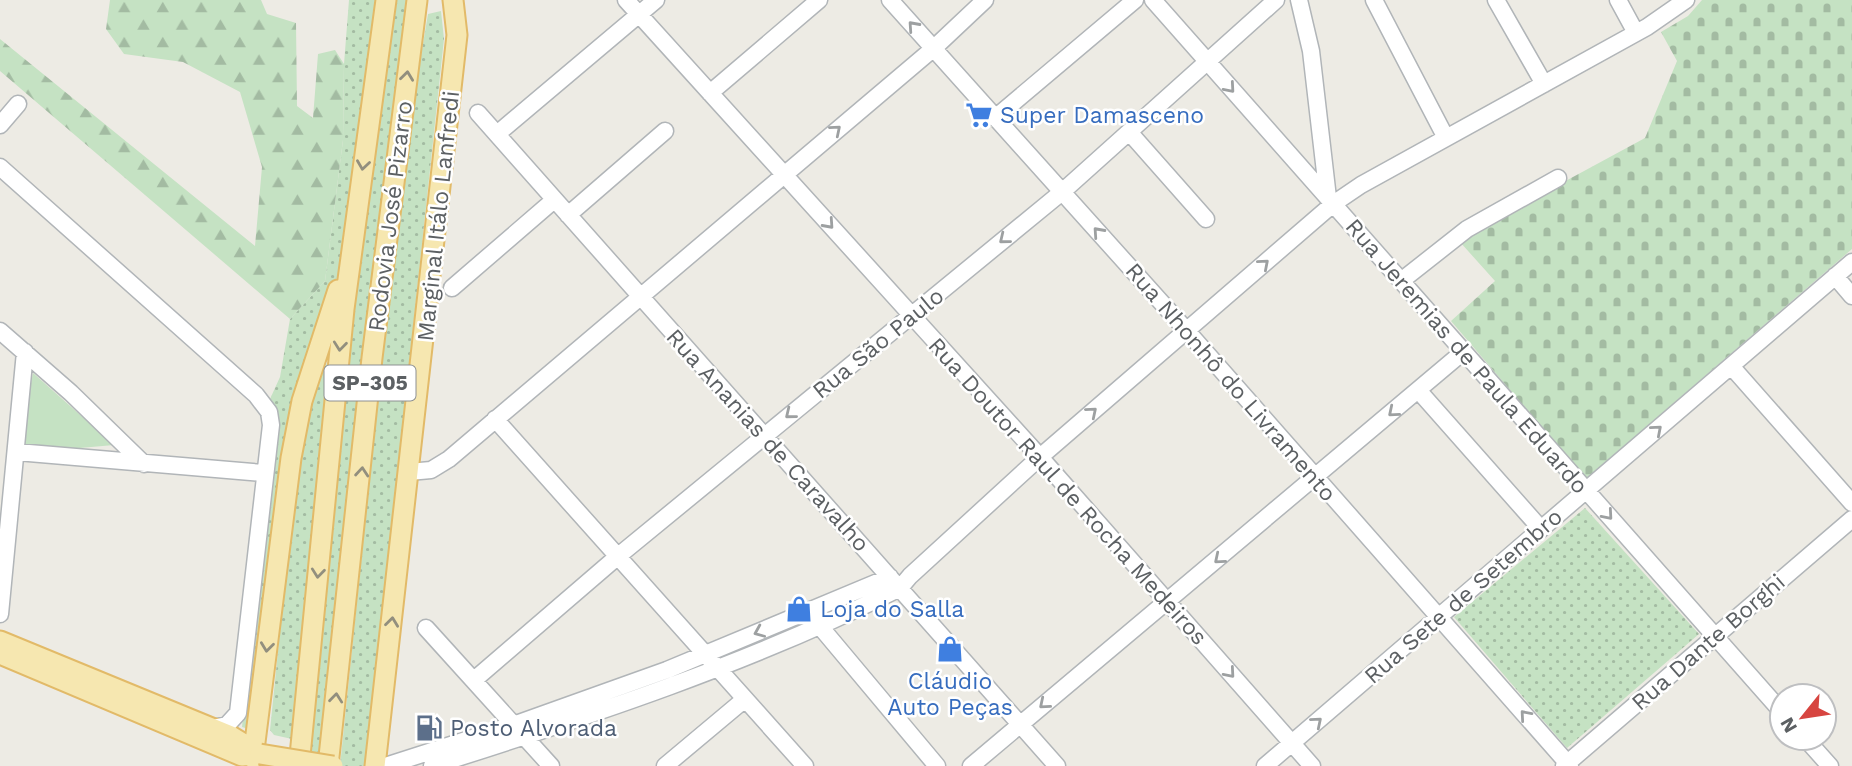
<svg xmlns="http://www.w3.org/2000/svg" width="1852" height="766" viewBox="0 0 1852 766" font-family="'Work Sans',sans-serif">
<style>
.grass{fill:url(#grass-dots)}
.forest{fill:url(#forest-firs)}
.cemetery{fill:url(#cemetery-stones)}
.garden{fill:#c5e2c3}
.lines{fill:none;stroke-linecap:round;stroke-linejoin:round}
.minor-casing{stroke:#b1b5b8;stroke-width:19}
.major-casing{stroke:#e2ba68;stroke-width:23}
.minor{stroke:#fff;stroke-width:16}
.major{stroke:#f6e7b0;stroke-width:19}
.major-bridge-casing{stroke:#e2ba68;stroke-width:23;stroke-linecap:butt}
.major-bridge{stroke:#f6e7b0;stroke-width:19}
.oneway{stroke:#9da0a1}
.oneway2{stroke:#928f7e}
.labels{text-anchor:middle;stroke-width:5;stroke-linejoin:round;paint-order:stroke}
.shield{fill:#fff;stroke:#8d9092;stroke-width:2}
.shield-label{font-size:21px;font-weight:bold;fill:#5c6063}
.shop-label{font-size:23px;fill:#366cbe;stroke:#fff;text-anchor:start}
.street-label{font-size:23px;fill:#5c6063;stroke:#fff}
.service-label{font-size:23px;fill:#4e5e75;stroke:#fff;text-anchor:start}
</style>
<defs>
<pattern id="grass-dots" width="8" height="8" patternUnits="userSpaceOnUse" patternTransform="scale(1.75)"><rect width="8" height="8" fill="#c5e2c3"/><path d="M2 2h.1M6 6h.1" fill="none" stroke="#a3bba2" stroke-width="1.8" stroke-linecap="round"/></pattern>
<pattern id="forest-firs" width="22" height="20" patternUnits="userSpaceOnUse" patternTransform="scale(1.75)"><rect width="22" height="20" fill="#c5e2c3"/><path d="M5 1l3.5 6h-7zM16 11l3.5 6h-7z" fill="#a3bba2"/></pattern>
<pattern id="cemetery-stones" width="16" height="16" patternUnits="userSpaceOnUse" patternTransform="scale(1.75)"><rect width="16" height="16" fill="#c5e2c3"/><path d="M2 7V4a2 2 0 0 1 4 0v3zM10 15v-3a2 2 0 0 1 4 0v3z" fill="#a3bba2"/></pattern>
</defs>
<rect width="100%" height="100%" fill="#edebe4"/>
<!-- grass -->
<path class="grass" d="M349,0h30l-33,250 -51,157 -43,323 -10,-3 25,-254 11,-61 -8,-13 10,-22 10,-58 35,-38 18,-141 1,-76z
M397,0h13l-31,216 -57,550h-13l45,-458z
M441,11l3,28 -78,727h-26l53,-514 13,-108 22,-130z
M327,363v32l-35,344 -18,-4 -4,-5 22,-216 16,-110z
M1585,508l114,126 -132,114 -113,-131z"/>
<!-- forest -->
<path class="forest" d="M110,0h151l6,14 29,9 1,83 16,12 5,-64 17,-4 9,14 -1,76 -18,141 -35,38 -290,-248v-32l255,207 7,-79 -22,-75 -57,-30 -59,-8 -18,-25z"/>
<!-- cemetery -->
<path class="cemetery" d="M1702,0h150v249l-266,230 -135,-158 44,-40 -35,-39 4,-6 181,-98 32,-77 -16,-29 27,-16z"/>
<!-- garden -->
<path class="garden" d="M33,373l81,72 -57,5 -33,-3 1,-34z"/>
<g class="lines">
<!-- minor casing -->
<g class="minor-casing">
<path id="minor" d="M626,0l414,457 272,309
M890,0l297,331 383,435
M1153,0l629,712
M1299,0l12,51 17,147
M1374,0l72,138
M1496,0l48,84
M1618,0l18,33
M710,93l109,-93
M478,113l579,653
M995,118l140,-118
M0,125l18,-21
M1130,133l76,86
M497,134l159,-134
M0,167l256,228 13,17 2,13 -33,288 -11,12 -15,3
M568,215l97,-84
M1835,276l17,20
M1401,281l66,-52 91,-51
M452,288l102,-88
M0,331l71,62 73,71
M1731,366l121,137
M1418,390l123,139
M495,419l310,347
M17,452l246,21
M409,472l22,-2 18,-11 485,-411 51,-48
M0,614l25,-262
M813,618l124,148
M426,628l125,138
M474,680l143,-123 445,-365 214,-192
M1805,738l25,28
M385,766l131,-42 151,-54 223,-93
M432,766c158,-50 319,-103 468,-178l10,-12 130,-119 293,-253 28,-19 286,-158 39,-27
M665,766l80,-67
M971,766l492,-414
M1265,766l587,-504
M1564,766l288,-247"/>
</g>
<!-- major casing -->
<g class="major-casing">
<path id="major" d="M0,641l231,95 29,18 -18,2 -242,-102
M253,758l38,-300 11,-57 36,-111
M299,766l45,-457 42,-309
M328,766l44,-408 45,-358
M375,766l82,-731 -4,-35"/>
</g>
<!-- minor -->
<use href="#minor" class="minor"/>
<!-- major -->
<use href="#major" class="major"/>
<!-- major-bridge casing -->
<g class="major-bridge-casing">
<path id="major-bridge" d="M260,754l73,12"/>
</g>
<!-- major-bridge -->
<use href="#major-bridge" class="major-bridge"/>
</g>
<!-- one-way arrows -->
<defs><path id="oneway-chevron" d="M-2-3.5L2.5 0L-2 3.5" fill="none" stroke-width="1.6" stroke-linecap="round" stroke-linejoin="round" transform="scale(1.75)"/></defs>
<g class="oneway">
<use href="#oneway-chevron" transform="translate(913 26) rotate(-132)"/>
<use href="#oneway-chevron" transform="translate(1230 88) rotate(49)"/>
<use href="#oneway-chevron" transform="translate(836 130) rotate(-40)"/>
<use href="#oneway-chevron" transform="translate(829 224) rotate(48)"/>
<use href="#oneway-chevron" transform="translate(1098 232) rotate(-132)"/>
<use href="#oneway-chevron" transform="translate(1004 239) rotate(141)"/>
<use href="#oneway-chevron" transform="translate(1264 264) rotate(-41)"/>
<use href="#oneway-chevron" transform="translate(1092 412) rotate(-40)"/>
<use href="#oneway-chevron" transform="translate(1393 412) rotate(140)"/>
<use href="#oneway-chevron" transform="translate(790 414) rotate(141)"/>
<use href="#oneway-chevron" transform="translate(1657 430) rotate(-41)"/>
<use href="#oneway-chevron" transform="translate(1608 515) rotate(49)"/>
<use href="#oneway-chevron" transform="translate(1219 559) rotate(140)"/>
<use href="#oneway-chevron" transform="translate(759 632) rotate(157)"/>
<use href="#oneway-chevron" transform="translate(1230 673) rotate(49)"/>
<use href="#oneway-chevron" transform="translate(1044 704) rotate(140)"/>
<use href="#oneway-chevron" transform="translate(1525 715) rotate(-131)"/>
<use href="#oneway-chevron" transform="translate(1317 722) rotate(-40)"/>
</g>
<g class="oneway2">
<use href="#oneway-chevron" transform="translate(407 76) rotate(-83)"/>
<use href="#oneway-chevron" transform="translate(363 165) rotate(98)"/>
<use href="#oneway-chevron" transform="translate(340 346) rotate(96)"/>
<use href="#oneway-chevron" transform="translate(362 472) rotate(-85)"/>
<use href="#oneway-chevron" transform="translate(318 573) rotate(96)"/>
<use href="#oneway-chevron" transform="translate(392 622) rotate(-83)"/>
<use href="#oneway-chevron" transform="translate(267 647) rotate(97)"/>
<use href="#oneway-chevron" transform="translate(336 698) rotate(-84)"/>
</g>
<!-- icons -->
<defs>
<g id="supermarket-bare" transform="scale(2.1)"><path d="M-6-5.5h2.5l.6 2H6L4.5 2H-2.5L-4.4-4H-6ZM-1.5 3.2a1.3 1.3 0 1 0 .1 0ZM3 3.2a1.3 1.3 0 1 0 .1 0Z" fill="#3f7fe0" stroke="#fff" stroke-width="2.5" paint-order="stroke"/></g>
<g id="shop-bare" transform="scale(2.1)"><path d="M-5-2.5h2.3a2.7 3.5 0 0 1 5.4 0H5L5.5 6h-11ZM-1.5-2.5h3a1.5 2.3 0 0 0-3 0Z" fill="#3f7fe0" stroke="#fff" stroke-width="2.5" paint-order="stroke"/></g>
<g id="fuel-bare" transform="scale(2.1)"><path d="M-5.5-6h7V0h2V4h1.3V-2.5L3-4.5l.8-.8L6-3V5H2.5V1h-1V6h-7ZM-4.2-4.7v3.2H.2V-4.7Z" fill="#5c6f8a" stroke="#fff" stroke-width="2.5" paint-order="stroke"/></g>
</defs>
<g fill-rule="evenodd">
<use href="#supermarket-bare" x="979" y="115"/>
<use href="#shop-bare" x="799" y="609"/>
<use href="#shop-bare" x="950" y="649"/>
<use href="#fuel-bare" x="429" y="728"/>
</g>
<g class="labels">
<!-- shield labels -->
<rect class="shield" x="324.5" y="365.5" width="91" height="35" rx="5"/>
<g class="shield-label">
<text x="370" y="390">SP-305</text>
</g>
<!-- shop labels -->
<g class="shop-label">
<text x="1000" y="123">Super Damasceno</text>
<text x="820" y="617">Loja do Salla</text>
<text x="950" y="689" text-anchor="middle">Cláudio<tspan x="950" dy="26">Auto Peças</tspan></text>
</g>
<!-- street labels -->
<g class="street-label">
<text transform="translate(390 216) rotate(-83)" y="8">Rodovia José Pizarro</text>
<text transform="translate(438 216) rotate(-84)" y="8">Marginal Itálo Lanfredi</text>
<text transform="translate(878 343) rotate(-39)" y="8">Rua São Paulo</text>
<text transform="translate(1467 356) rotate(49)" y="8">Rua Jeremias de Paula Eduardo</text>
<text transform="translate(1231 382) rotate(49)" y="8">Rua Nhonhô do Livramento</text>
<text transform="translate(768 440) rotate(48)" y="8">Rua Ananias de Caravalho</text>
<text transform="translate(1068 491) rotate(48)" y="8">Rua Doutor Raul de Rocha Medeiros</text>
<text transform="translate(1463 596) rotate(-41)" y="8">Rua Sete de Setembro</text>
<text transform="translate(1708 642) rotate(-41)" y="8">Rua Dante Borghi</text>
</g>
<!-- service labels -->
<g class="service-label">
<text x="450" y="736">Posto Alvorada</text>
</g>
</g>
<!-- north arrow -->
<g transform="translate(1803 717) rotate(240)"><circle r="33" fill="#ffffff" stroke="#bebfc1" stroke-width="2"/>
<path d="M0-5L12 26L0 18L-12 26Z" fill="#d74540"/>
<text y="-10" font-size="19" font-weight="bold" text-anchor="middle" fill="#5c6063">N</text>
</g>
</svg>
